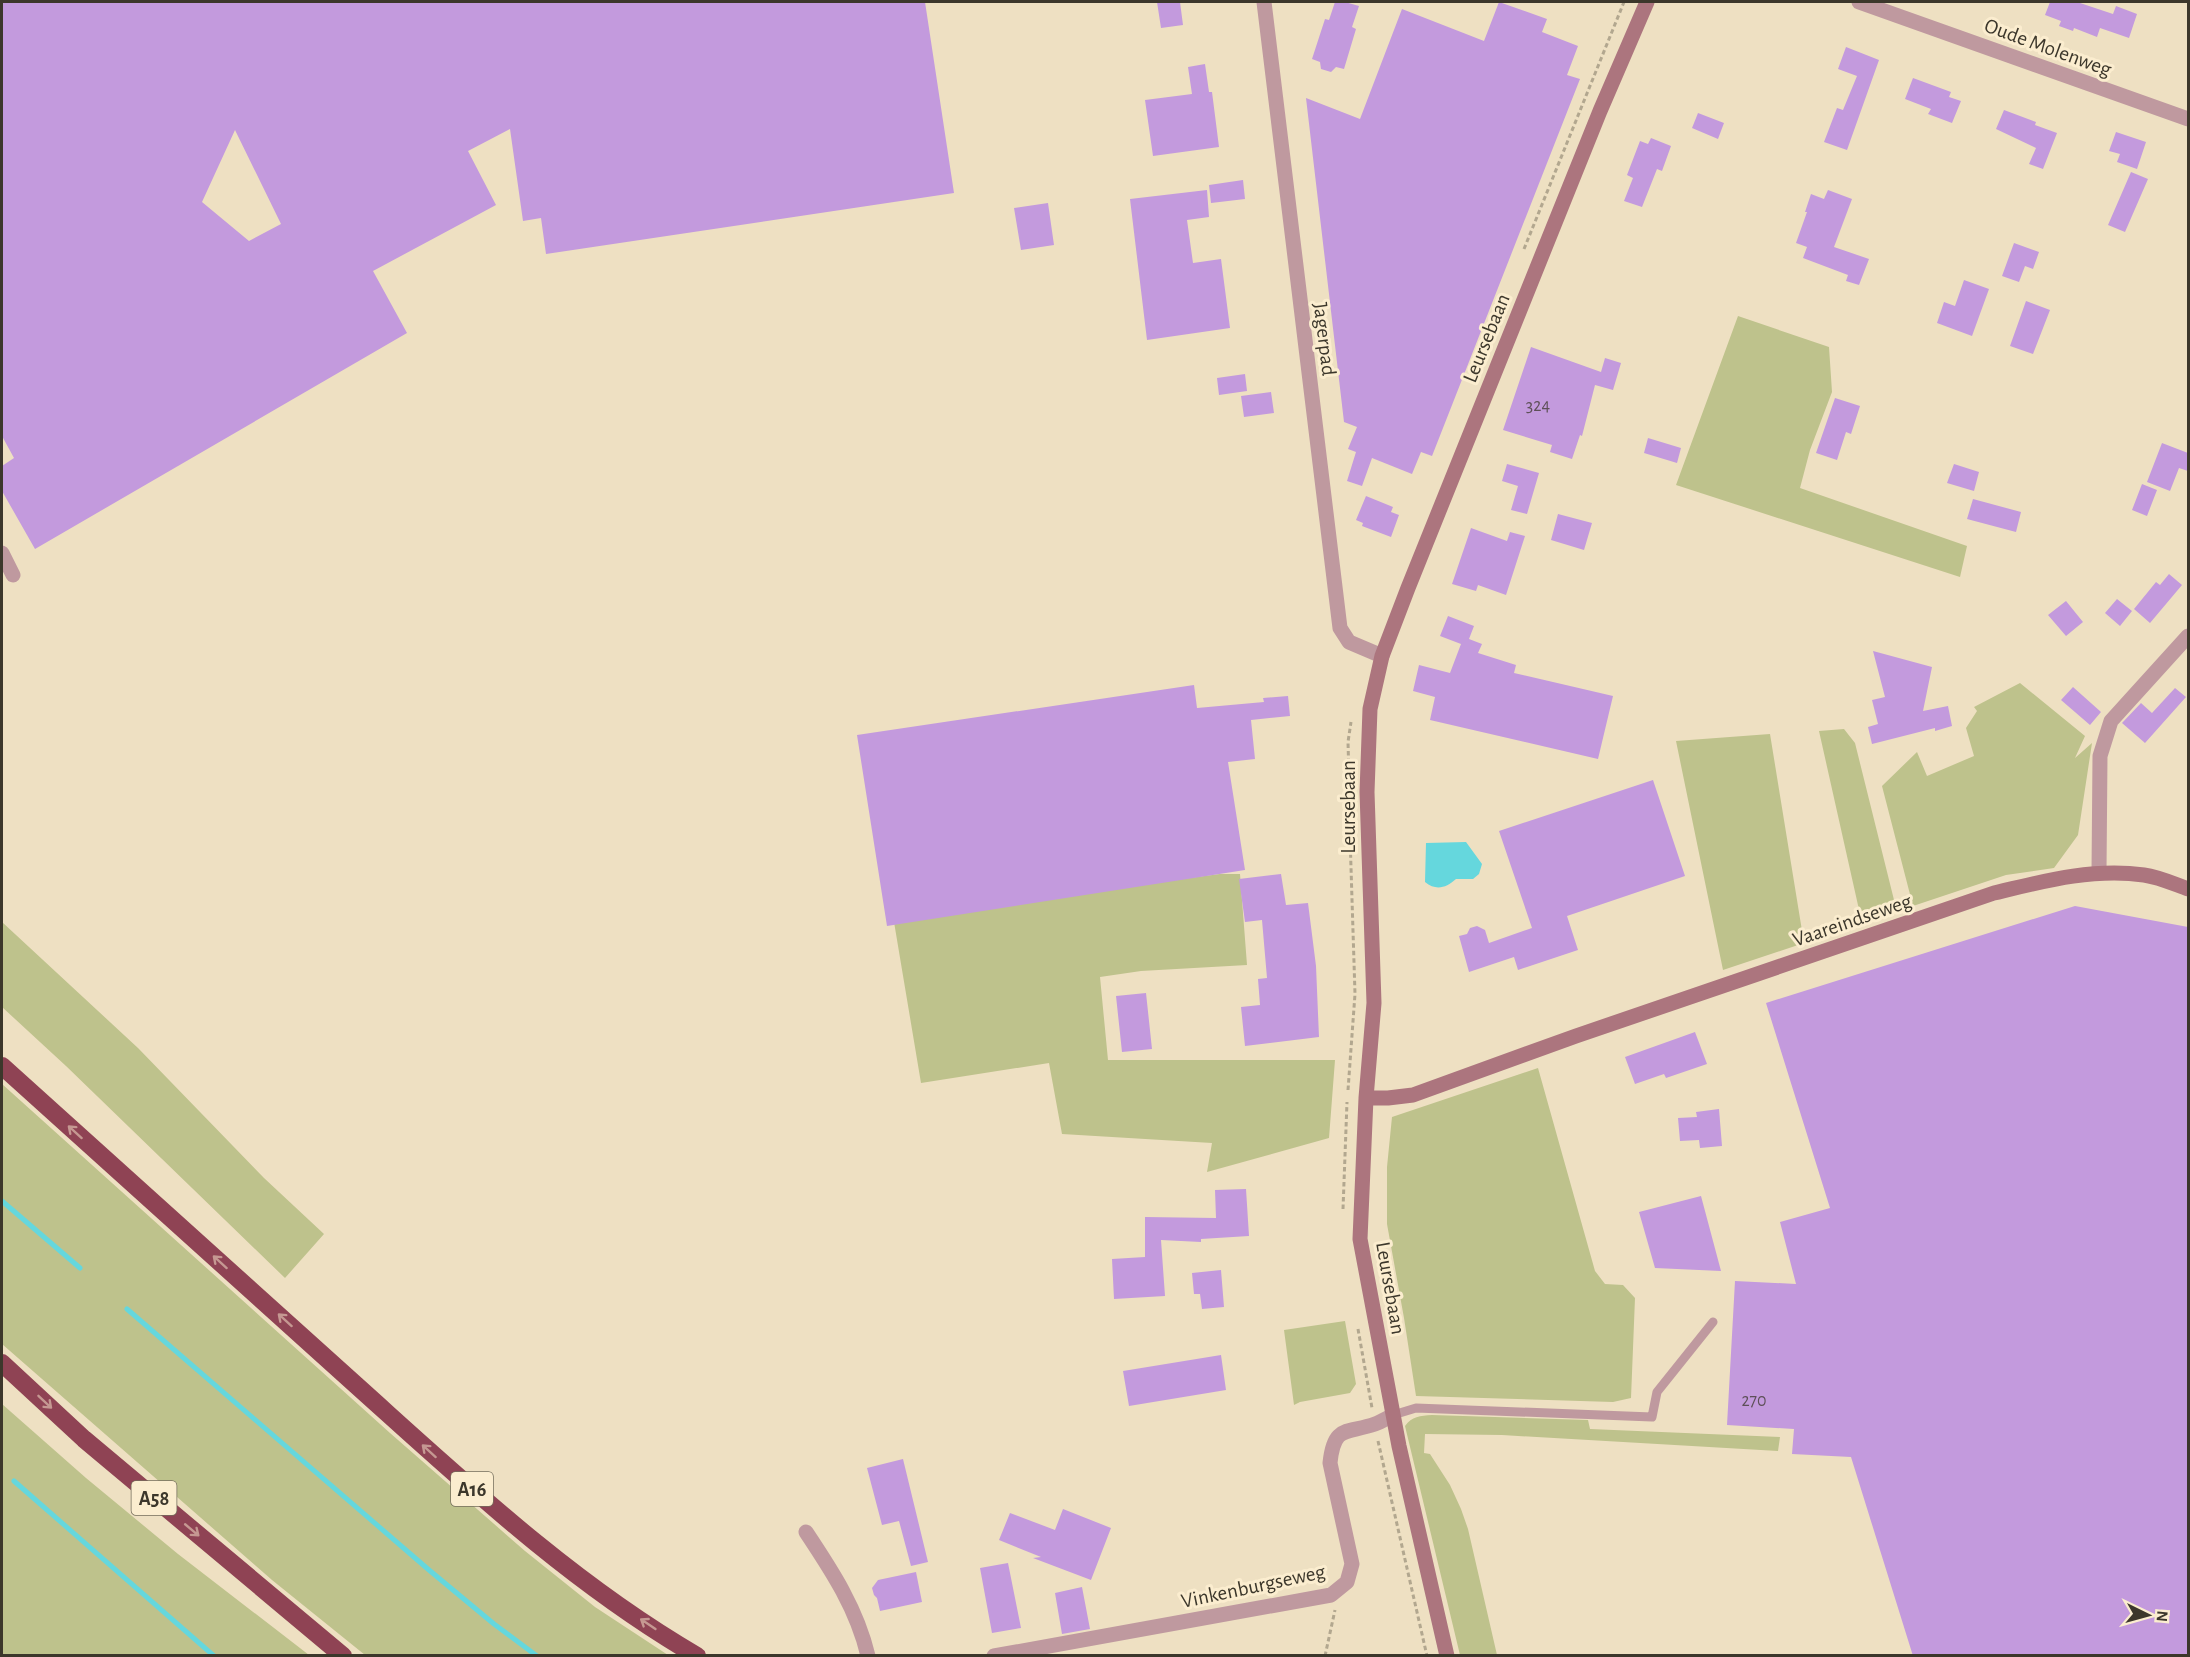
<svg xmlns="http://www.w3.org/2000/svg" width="2190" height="1657" viewBox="0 0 2190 1657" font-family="'Alegreya Sans',sans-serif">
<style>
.green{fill:#bec28c}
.water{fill:#65d7dd}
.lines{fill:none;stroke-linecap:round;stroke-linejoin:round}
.stream{stroke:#65d7dd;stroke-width:5}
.building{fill:#c39add;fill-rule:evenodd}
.path{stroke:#b2a78f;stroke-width:3;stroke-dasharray:4.5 3;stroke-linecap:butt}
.lane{stroke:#bf999f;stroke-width:9}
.street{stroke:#bf999f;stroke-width:15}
.secondary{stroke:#ac757e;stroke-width:15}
.highway{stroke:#8f4354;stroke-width:18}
.oneway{stroke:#c59892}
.labels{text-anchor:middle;stroke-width:6;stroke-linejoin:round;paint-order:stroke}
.number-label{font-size:18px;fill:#5e5058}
.shield{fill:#fbedcf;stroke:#756e5c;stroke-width:1.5}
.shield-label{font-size:20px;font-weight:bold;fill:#3c372b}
.street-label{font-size:21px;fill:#3c372b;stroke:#fbedcf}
</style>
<rect width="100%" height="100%" fill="#eee0c2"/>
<!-- green -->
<path class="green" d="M1738,316l91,31 3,45 -22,58 -10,38 167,58 -7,31 -284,-92z
M2020,683l65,53 -10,22 17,-15 -14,92 -24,33 -48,7 -93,31 -31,-120 35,-34 10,24 47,-20 -8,-28 11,-17 -3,-4z
M1844,729l11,14 42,169 -35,11 -43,-192z
M1770,734l34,209 -81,27 -47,-229z
M1220,874h20l7,91 -106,6 -41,6 8,83h227l-6,78 -122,34 5,-29 -150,-9 -13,-71 -128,20 -28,-167z
M2,922l136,126 126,130 60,56 -39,44 -219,-212 -64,-59z
M1538,1068l57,203 10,13 18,1 12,13 -4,100 -18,4 -197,-6 -12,-78 -17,-94v-57l5,-50z
M2,1084l388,349 135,118 70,56 73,48h-303l-93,-75 -270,-236z
M1345,1321l11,63 -6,9 -50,9 -6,3 -10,-75z
M2,1404l84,74 92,76 131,101h-307z
M1432,1415l156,5 2,9 190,8 -2,14 -276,-16 -77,-1 -1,19 6,1 20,31 11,24 7,20 29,126h-37l-55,-229c7,-10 15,-10 27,-11z"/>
<!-- water -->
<path class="water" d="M1466,842l16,22 -3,10 -6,5h-17c-10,9 -20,12 -31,3l1,-39z"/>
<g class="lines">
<!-- stream -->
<path class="stream" d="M2,1201l78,67
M127,1309l302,261 65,54 43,32
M14,1481l200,175"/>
</g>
<!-- building -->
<path class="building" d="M2,2h923l29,191 -408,61 -5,-36 -18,3 -13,-92 -42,22 28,54 -123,66 34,62 -372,216 -33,-58v-25l12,-8 -12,-22zM235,130l46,94 -32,17 -47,-39z
M1157,2h23l3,23 -22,3z
M1335,2h10l14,4 -7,21 4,2 -12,40 -8,-2 -5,5 -10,-3 -1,-7 -8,-3 13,-40 4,1z
M1499,2l48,17 -5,13 36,14 -11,29 13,4 -148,377 -11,-4 -9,22 -40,-16 -10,28 -15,-5 9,-29 -8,-3 9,-22 -13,-5 -38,-324 54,21 42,-110 82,32z
M2050,2h27l36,12 3,-8 21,8 -8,24 -29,-10 -3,9 -23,-9 -1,3 -14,-5 2,-5 -16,-6z
M1846,47l33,13 -32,90 -23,-8 13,-34 6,2 14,-34 -19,-7z
M1205,64l4,28h3l7,55 -66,9 -8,-56 47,-6 -4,-27z
M1913,78l38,14 -2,5 12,4 -9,22 -24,-9 3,-5 -26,-10z
M2004,110l32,12 -1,3 22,8 -14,36 -14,-5 7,-16 -40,-19z
M1698,113l26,10 -6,16 -26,-11z
M2116,132l30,10 -9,27 -20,-7 3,-8 -11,-3z
M1651,138l20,8 -9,25 -5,-2 -15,38 -18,-6 9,-23 -6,-3 13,-34 8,3z
M2131,172l17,7 -23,53 -17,-7z
M1243,180l2,19 -34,4 -2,-18z
M1207,190l2,27 -22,3 6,43 28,-4 9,69 -83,12 -17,-141z
M1828,190l24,9 -18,48 35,12 -10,26 -13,-4 2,-6 -45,-17 4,-11 -11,-4 11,-31h-2l6,-18 13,5z
M1048,203l6,42 -33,5 -7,-42z
M2014,243l25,9 -6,17 -8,-3 -6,16 -17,-6z
M1964,280l25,9 -17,47 -35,-13 7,-21 11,4z
M2026,301l24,9 -17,44 -23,-8z
M1531,347l70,25 4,-14 16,5 -8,27 -18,-5 -13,51 -2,-1 -8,24 -22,-7 2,-7 -49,-15z
M1245,374l2,17 -28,4 -2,-17z
M1271,392l3,21 -30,4 -3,-21z
M1835,398l25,8 -9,28 -5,-2 -9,28 -21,-7z
M1648,438l33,10 -4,15 -33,-10z
M2162,443l26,10v18l-9,-3 -9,23 -23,-9z
M1507,464l32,9 -12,41 -16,-4 7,-24 -16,-5z
M1954,464l25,8 -5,19 -27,-8z
M2142,484l15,6 -10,26 -15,-6z
M1366,496l27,11 -2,5 8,3 -8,22 -29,-11 1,-3 -7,-3z
M1973,499l48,13 -5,20 -49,-13z
M1558,514l34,9 -8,27 -33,-10z
M1471,528l36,13 3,-9 15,4 -19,59 -28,-10 -2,6 -24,-7z
M2169,574l13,11 -32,38 -16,-14 22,-27 4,3z
M2117,599l15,12 -12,15 -15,-13z
M2066,601l17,21 -17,14 -18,-21z
M1448,616l26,10 -5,13 13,5 -4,9 38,12 -2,8 99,23 -15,63 -168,-39 5,-23 -22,-6 6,-26 31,8 11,-29 -21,-8z
M1873,651l59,16 -9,44 25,-5 4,20 -17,5v-3l-63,16 -4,-17 10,-3 -6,-24 13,-3z
M1194,685l3,23 67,-6 -1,-4 25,-2 2,20 -39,4 4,39 -27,3 17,108 -358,56 -30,-191z
M2073,687l28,25 -11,13 -29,-25z
M2175,688l11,9 -41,46 -23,-20 19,-20 11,10z
M1653,780l32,96 -118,40 11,34 -60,20 -4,-13 -45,15 -10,-36 8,-2 3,-6 7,-2 8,4 4,13 43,-15 -33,-97z
M1281,874l5,31 22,-2 8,63 3,71 -74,9 -4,-39 19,-2 -2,-26 9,-1 -5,-58 -17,2 -6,-43z
M2075,906l113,21v729h-275l-62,-199 -59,-3 2,-25 -67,-4 8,-144 61,3 -16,-62 50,-14 -64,-205z
M1146,993l6,56 -30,3 -6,-56z
M1695,1032l12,32 -41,14 -2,-4 -29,10 -10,-27z
M1719,1109l3,37 -22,2 -1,-8 -19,1 -2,-23 19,-1 -1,-5z
M1246,1189l3,47 -48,3v3l-40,-2 4,56 -51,3 -2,-40 33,-2v-40l71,1 -1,-28z
M1701,1196l20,75 -66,-3 -16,-56z
M1221,1270l3,37 -22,2 -2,-15h-6l-2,-21z
M1221,1355l5,35 -97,16 -6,-35z
M903,1459l25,103 -17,4 -12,-45 -17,4 -15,-57z
M1063,1509l48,19 -20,52 -58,-22 8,-1 -42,-17 11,-27 45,17z
M1008,1563l13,65 -29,5 -12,-65z
M916,1572l6,30 -42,9 -3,-13 -3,-3 -2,-7 6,-8z
M1082,1587l8,42 -28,5 -7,-41z"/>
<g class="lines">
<!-- path -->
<path class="path" d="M1524,249l100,-247
M1349,778l-1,-36 3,-20
M1348,1090l7,-96 -5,-158
M1343,1209l4,-107
M1358,1329l14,79
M1378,1441l49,215
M1325,1656l10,-46"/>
<!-- lane -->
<path class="lane" d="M1393,1415l23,-7 236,9 5,-25 56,-70"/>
<!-- street -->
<path class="street" d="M1264,2l76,626 9,14 33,14
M1859,2l329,117
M2,553l11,22
M2099,872l1,-116 11,-35 77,-85
M806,1532c26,39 51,77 62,124
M994,1656l337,-61 16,-13 5,-18 -22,-101c4,-39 17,-29 45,-39 6,-2 12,-6 18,-9"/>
<!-- secondary -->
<path class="secondary" d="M1366,1098h22l25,-3 163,-59 418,-143c50,-12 98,-25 150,-18 15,2 30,9 44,14
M1447,1656l-48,-210 -39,-207 6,-141 8,-95 -7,-211 3,-83 12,-53 26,-68 192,-477 47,-109"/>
<!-- highway -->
<path class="highway" d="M2,1066c118,106 236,212 354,319 108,97 215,198 341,271
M2,1363l82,76 259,217"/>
</g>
<!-- one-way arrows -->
<defs><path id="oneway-shaft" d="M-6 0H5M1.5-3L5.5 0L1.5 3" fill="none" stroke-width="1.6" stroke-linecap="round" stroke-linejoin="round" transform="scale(1.5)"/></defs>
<g class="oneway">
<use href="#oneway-shaft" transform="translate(75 1132) rotate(-138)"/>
<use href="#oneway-shaft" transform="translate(220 1262) rotate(-138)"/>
<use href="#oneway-shaft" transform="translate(285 1320) rotate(-138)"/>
<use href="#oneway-shaft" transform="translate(45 1402) rotate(43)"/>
<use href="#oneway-shaft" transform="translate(429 1451) rotate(-138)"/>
<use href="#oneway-shaft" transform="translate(192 1530) rotate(40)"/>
<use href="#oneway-shaft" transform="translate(648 1624) rotate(-146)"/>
</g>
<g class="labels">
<!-- number labels -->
<g class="number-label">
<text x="1538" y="411">324</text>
<text x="1754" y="1406">270</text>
</g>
<!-- shield labels -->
<g class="shield">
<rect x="451" y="1472" width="42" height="34" rx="4.5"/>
<rect x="131.5" y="1481" width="45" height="34" rx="4.5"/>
</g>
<g class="shield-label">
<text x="472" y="1496">A16</text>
<text x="154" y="1505">A58</text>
</g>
<!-- street labels -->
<g class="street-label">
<text transform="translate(2048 47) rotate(20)" y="7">Oude Molenweg</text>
<text transform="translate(1486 338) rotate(-68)" y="7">Leursebaan</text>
<text transform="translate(1325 339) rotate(83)" y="7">Jagerpad</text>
<text transform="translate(1348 807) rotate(-90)" y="7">Leursebaan</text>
<text transform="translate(1852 920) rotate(-19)" y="7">Vaareindseweg</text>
<text transform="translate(1391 1288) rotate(80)" y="7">Leursebaan</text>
<text transform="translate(1253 1586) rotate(-12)" y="7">Vinkenburgseweg</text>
</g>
</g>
<!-- border -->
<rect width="2190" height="1657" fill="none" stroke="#3c372b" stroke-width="6"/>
<!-- north arrow -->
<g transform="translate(2148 1615) rotate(95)" stroke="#fbedcf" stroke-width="4.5" paint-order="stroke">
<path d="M0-4.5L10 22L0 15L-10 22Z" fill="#3c372b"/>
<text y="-9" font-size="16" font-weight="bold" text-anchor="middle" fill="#3c372b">N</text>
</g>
</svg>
